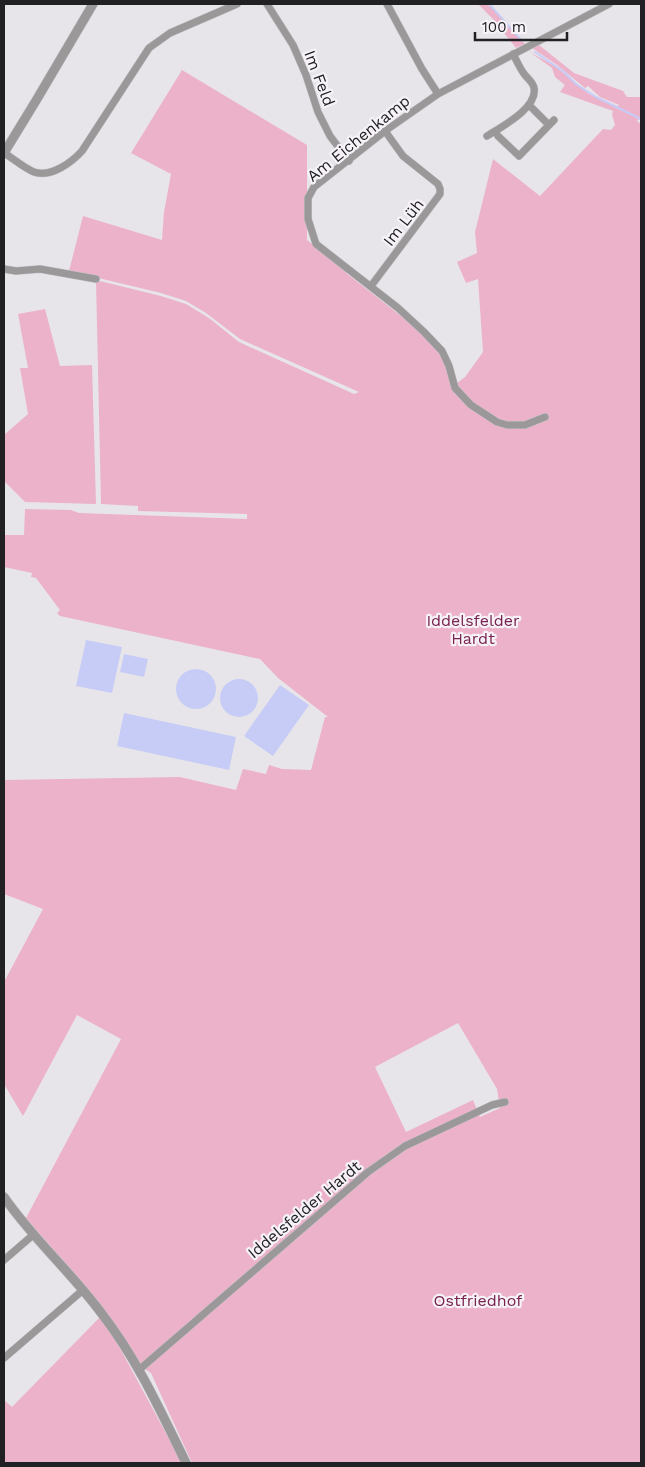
<svg xmlns="http://www.w3.org/2000/svg" width="645" height="1467" viewBox="0 0 645 1467" font-family="'Work Sans',sans-serif">
<style>
.green{fill:#ecb2ca;fill-rule:evenodd}
.water{fill:#c6ccf6}
.lines{fill:none;stroke-linecap:round;stroke-linejoin:round}
.stream{stroke:#c6ccf6;stroke-width:2}
.minor-casing{stroke:#c4c2c6;stroke-width:8}
.tertiary-casing{stroke:#c4c2c6;stroke-width:10}
.minor{stroke:#9b989a;stroke-width:7}
.tertiary{stroke:#9b989a;stroke-width:9}
.labels{text-anchor:middle;stroke-width:4.5;stroke-linejoin:round;paint-order:stroke}
.street-label{font-size:16px;fill:#212022;stroke:#f6f2f7}
.park-label{font-size:16px;fill:#792350;stroke:#f6f2f7}
</style>
<rect width="100%" height="100%" fill="#e8e5ea"/>
<!-- green -->
<path class="green" d="M478,4h9l13,11 25,29 -9,4 -23,-29z
M539,45l35,28 49,18 4,6h14v20l-4,4 4,3v1339h-449l-41,-90 -11,-7 -67,-94 -47,-54 95,-179 -44,-24 -54,101 -19,-32v-102l39,-73 -39,-15v-114l176,-3 56,13 7,-21 23,5 3,-9 13,4 29,1 14,-53h3l-50,-39 -18,-19 -200,-43 -3,-3 3,-3 -24,-32 -5,-1 1,-4 -28,-6v-32h20l1,-26 46,1 8,3 168,6v-5l-109,-3v-5l-37,-2 -5,-224 65,16 25,8 23,14 30,24 115,52 5,-2 -119,-53 -34,-26 -20,-12 -25,-8 -92,-22 14,-55 79,24 2,-28 7,-38 -40,-21 51,-83 125,75v95l40,31 -1,2 83,65 15,20 13,25 8,-6 18,-25 -5,-73 -12,4 -9,-21 20,-9 -2,-21 18,-73 47,37 63,-67 8,1 4,-5 -3,-10 1,-4 -53,-19 5,-7 -10,-8 -3,-9 -18,-13 -4,-4 5,4 20,11 34,28 28,13 2,-2 -19,-8 -12,-11 -3,2 -28,-23 -25,-17zM458,1023l39,66 3,19 -20,9 -7,-17 -67,32 -31,-65z
M45,309l15,57 32,-1 4,139 -71,-2 -21,-21v-46l24,-21 -8,-46h8l-10,-54z
M102,1315l80,148h-178v-63l8,7z"/>
<!-- water -->
<path class="water" d="M86,640l36,7 -10,46 -36,-7z
M124,654l24,5 -4,18 -24,-5z
M176 689a20 20 0 1 1 40 0a20 20 0 1 1-40 0Z
M220 698a19 19 0 1 1 38 0a19 19 0 1 1-38 0Z
M280,685l29,20 -36,51 -29,-20z
M124,713l112,24 -7,33 -112,-24z"/>
<g class="lines">
<!-- stream -->
<path class="stream" d="M489,4l33,37
M535,52l29,20 12,12 20,13 43,21 2,2"/>
<!-- minor casing -->
<g class="minor-casing">
<path id="minor" d="M267,4l26,41 13,30 12,37 12,24 19,25
M387,4l35,65 16,25
M529,105l20,20
M495,131l3,5 21,20 35,-36
M487,136c14,-9 51,-28 47,-48 -1,-6 -6,-9 -9,-13 -5,-6 -8,-14 -12,-21
M4,153c10,6 20,15 30,19 17,6 38,-10 48,-21l67,-103 21,-15 67,-29
M4,269l12,2 24,-2 56,10
M371,286l69,-92v-5l-2,-5 -35,-28 -18,-25
M545,417l-20,8h-18l-10,-3 -26,-17 -16,-17 -6,-22 -7,-15 -18,-19 -26,-24 -82,-64 -8,-25v-21l6,-11 71,-56 53,-37 171,-90
M4,1260l29,-25
M4,1358l79,-68
M140,1369l228,-197 37,-26 87,-41 13,-3"/>
</g>
<!-- tertiary casing -->
<g class="tertiary-casing">
<path id="tertiary" d="M4,153l33,-54 56,-95
M4,1197c29,42 68,76 98,117 35,45 59,98 84,149"/>
</g>
<!-- minor -->
<use href="#minor" class="minor"/>
<!-- tertiary -->
<use href="#tertiary" class="tertiary"/>
</g>
<g class="labels">
<!-- street labels -->
<g class="street-label">
<text transform="translate(320 78) rotate(69)" y="6">Im Feld</text>
<text transform="translate(358 138) rotate(-39)" y="6">Am Eichenkamp</text>
<text transform="translate(403 222) rotate(-52)" y="6">Im Lüh</text>
<text transform="translate(304 1209) rotate(-40)" y="6">Iddelsfelder Hardt</text>
</g>
<!-- park labels -->
<g class="park-label">
<text x="473" y="626">Iddelsfelder<tspan x="473" dy="18">Hardt</tspan></text>
<text x="478" y="1306">Ostfriedhof</text>
</g>
</g>
<!-- border -->
<rect width="645" height="1467" fill="none" stroke="#212022" stroke-width="10"/>
<!-- scale -->
<path d="M475 32v8h92v-8" fill="none" stroke="#212022" stroke-width="2.5"/>
<text x="482" y="32" font-size="15" fill="#212022" stroke="#f6f2f7" stroke-width="4" paint-order="stroke">100 m</text>
</svg>
